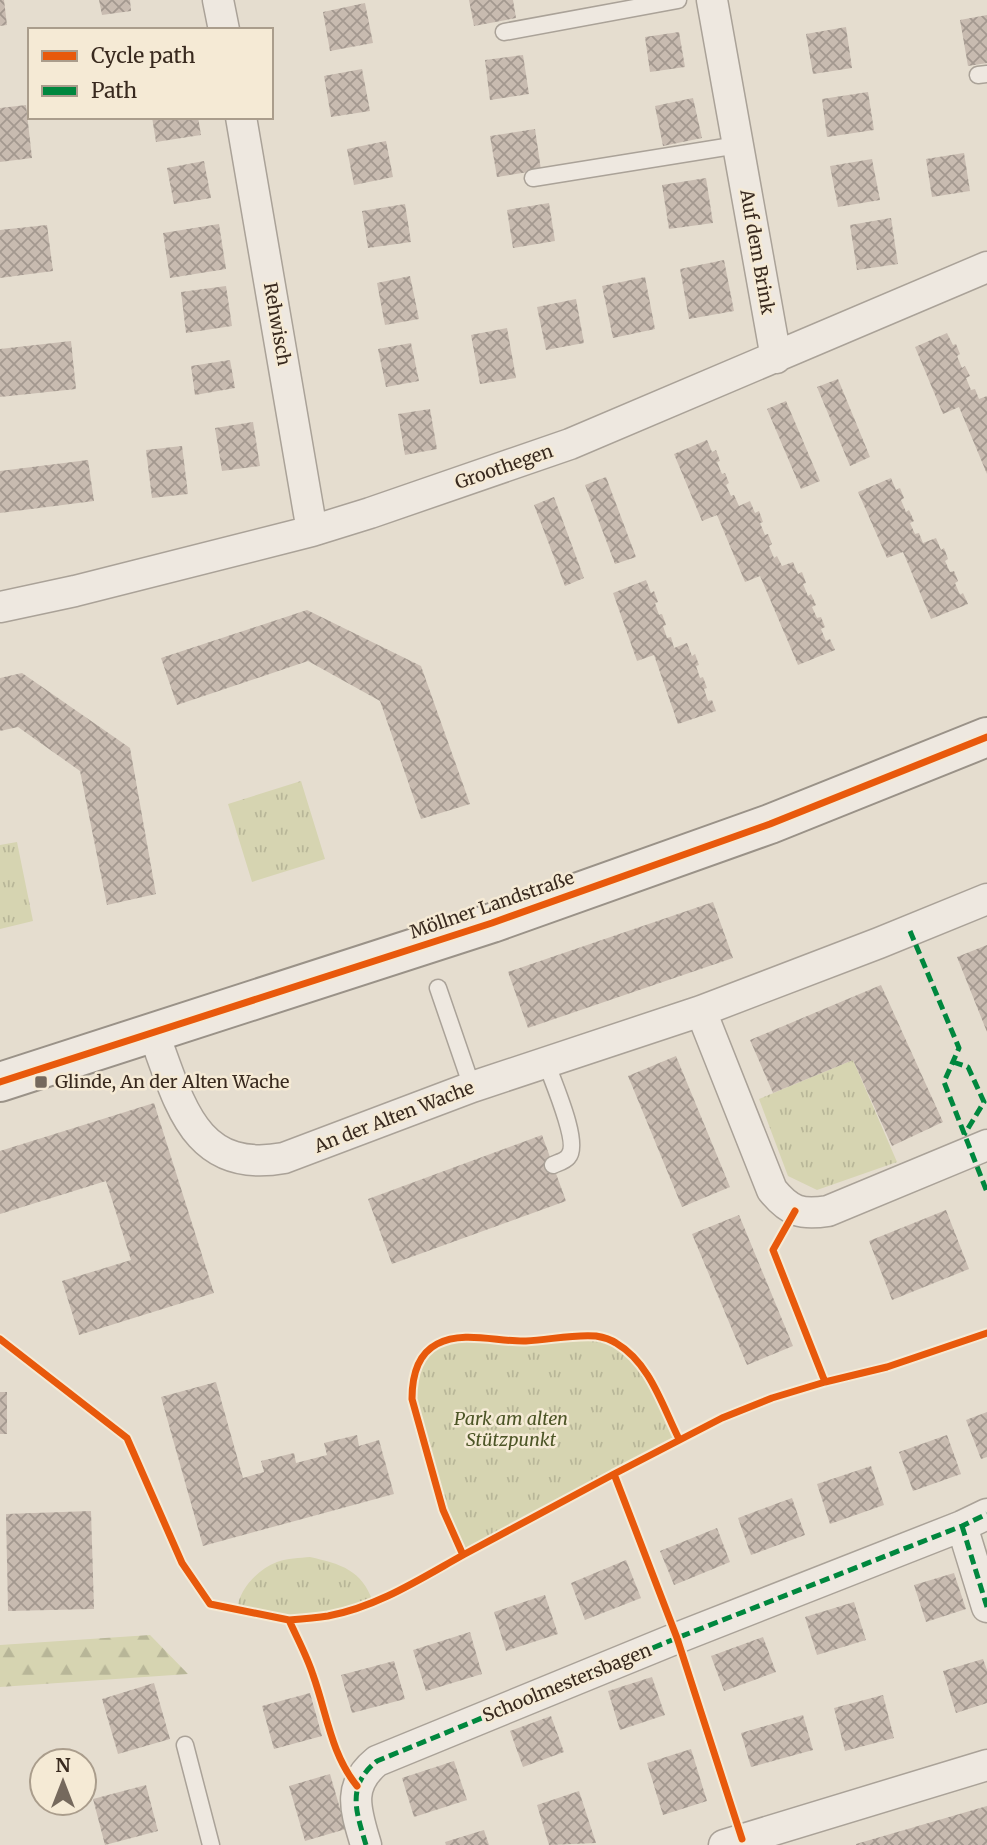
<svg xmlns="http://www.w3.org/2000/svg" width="987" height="1845" viewBox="0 0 987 1845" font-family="Merriweather,serif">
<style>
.forest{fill:url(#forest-firs)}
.park{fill:url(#park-tufts)}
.building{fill:url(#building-cross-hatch)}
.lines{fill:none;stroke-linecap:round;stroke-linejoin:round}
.service-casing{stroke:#aaa298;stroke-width:19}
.minor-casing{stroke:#aaa298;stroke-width:33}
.secondary-casing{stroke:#9a9288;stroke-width:42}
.service{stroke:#eee8e0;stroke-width:16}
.minor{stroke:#eee8e0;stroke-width:30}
.secondary{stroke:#eee8e0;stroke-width:38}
.quiet{stroke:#00873e;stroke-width:5;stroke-dasharray:10 5;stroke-linecap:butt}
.cycleway-casing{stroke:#f5ead5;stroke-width:11}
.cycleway{stroke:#e8590c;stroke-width:7}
.poi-dot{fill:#75695d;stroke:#f5ead5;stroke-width:2.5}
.labels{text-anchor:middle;stroke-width:5;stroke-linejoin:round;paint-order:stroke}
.street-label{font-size:18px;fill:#392a1f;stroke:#f5ead5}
.poi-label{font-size:18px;fill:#392a1f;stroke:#f5ead5;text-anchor:start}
.park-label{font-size:18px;font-style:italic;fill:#4c5526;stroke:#f5ead5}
</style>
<defs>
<pattern id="forest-firs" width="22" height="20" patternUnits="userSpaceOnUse" patternTransform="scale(1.75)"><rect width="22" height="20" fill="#d6d4b1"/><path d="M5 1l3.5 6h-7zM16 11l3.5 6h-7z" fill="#b8b698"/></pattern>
<pattern id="park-tufts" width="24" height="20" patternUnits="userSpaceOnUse" patternTransform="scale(1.75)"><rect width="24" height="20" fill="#d6d4b1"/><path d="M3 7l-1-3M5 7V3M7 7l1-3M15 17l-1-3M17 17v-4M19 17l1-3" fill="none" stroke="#b8b698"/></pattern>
<pattern id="building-cross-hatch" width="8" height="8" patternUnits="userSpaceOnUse" patternTransform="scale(1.75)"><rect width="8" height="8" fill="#c8bbb0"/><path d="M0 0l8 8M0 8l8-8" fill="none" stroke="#a3988f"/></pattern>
</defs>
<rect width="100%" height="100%" fill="#e5ddcf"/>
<!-- forest -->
<path class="forest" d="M150,1635l38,39 -188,13v-42z"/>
<!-- park -->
<path class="park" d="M301,781l24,78 -73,23 -24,-78z
M17,842l16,79 -33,8v-84z
M853,1060l44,102 -80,28 -29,-14 -29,-77z
M453,1338l67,3 88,-2 38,31 33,69 -216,116c-16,-36 -58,-146 -49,-181 6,-20 22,-27 39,-36z
M310,1557c31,7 52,13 63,45l-45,14 -39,4 -52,-10c2,-21 20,-40 40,-48 10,-4 23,-4 33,-5z"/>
<!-- building -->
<path class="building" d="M0,0h4l3,25 -7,1z
M99,0h31l1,11 -29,4z
M469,0h44l3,18 -42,8z
M365,3l8,40 -43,8 -7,-39z
M987,15v48l-19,3 -8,-46z
M846,27l6,41 -39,6 -7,-40z
M679,32l6,35 -35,5 -5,-35z
M523,55l6,39 -39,6 -5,-40z
M362,69l8,42 -39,6 -7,-41z
M868,92l6,38 -47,7 -5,-38z
M693,98l9,40 -39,8 -8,-40z
M26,105l6,53 -32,4v-54z
M152,117h46l3,18 -45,7z
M535,129l6,41 -44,7 -7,-41z
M386,141l7,36 -39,8 -7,-36z
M964,153l6,38 -38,6 -6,-38z
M872,159l8,41 -42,7 -8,-41z
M204,161l7,37 -37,6 -7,-36z
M706,178l7,45 -44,6 -7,-44z
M549,203l6,38 -42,7 -6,-38z
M405,204l6,38 -43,6 -6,-37z
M891,218l7,46 -41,6 -7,-45z
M219,224l7,45 -56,9 -7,-45z
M47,225l6,46 -53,7v-48z
M724,260l10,51 -45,8 -9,-50z
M410,276l9,43 -34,6 -8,-42z
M645,277l10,52 -42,9 -11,-52z
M226,286l6,40 -46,7 -5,-41z
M576,299l8,44 -38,7 -9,-43z
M507,328l9,50 -36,6 -9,-49z
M947,333l6,12 3,-1 4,10 -3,2 5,12 3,-2 5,10 -4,2 5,12 4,-1 4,10 8,-3v78l-28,-67 -16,7 -28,-67z
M71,341l5,48 -76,8v-48z
M411,343l8,38 -33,6 -8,-38z
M230,360l5,28 -40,7 -4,-29z
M838,379l32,78 -20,9 -33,-79z
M786,401l34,80 -19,8 -34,-80z
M430,409l7,40 -32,6 -7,-41z
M253,422l7,44 -38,5 -7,-43z
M707,440l5,12 4,-2 4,11 -3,1 5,12 3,-1 4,10 -3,2 5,11 3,-1 5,11 11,-5 5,12 4,-2 4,11 -3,1 5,12 3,-1 4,10 -3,2 5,12 3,-2 5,10 11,-4 5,12 4,-2 4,11 -3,1 5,12 3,-2 5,11 -4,2 5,11 4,-1 4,10 -4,2 5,12 4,-2 5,11 -37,15 -38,-89 -15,6 -28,-67 -15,6 -28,-67z
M182,446l6,48 -36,4 -6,-48z
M88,460l6,41 -94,12v-42z
M606,477l30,80 -21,7 -30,-79z
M891,478l5,12 4,-2 4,10 -3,2 5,12 3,-2 5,11 -4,2 5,11 4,-1 4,10 13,-5 5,12 3,-2 4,11 -3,2 5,11 4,-1 4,10 -3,2 5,12 3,-2 5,11 -37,15 -28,-67 -16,6 -29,-66z
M554,497l30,81 -19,8 -31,-81z
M646,580l5,13 3,-2 4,11 -3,1 4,12 3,-1 4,11 -3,1 4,12 4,-1 3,11 13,-5 5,13 3,-2 4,11 -3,1 4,12 3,-1 4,11 -3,1 4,12 4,-1 4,11 -38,13 -24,-69 -17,6 -24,-68z
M307,610l114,56 49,138 -49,15 -41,-118 -72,-40 -131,44 -16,-47z
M22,673l108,75 26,146 -49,11 -27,-134 -62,-44 -18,4v-53z
M713,902l20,56 -205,70 -20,-56z
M987,945v87l-30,-75z
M881,985l62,137 -51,24 -39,-86 -80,33 -23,-53z
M676,1056l54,131 -48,20 -54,-131z
M154,1103l60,190 -135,42 -17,-54 69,-21 -25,-79 -106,33v-63z
M542,1135l24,66 -174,63 -24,-65z
M946,1210l23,59 -77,31 -23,-59z
M739,1215l54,131 -46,19 -55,-131z
M216,1382l27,96 21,-6 -3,-11 33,-8 2,10 31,-8 -3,-12 33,-8 2,11 20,-6 15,54 -191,52 -42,-149z
M0,1392h7v42h-7z
M987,1412v45l-6,2 -15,-39z
M947,1435l14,39 -48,17 -14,-39z
M871,1466l13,39 -54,19 -13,-40z
M792,1498l13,37 -54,20 -13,-37z
M91,1511l3,98 -86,2 -2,-97z
M717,1528l13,34 -56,23 -14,-34z
M626,1560l15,38 -56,22 -14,-37z
M954,1573l12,36 -40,13 -12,-37z
M545,1595l13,39 -52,17 -12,-39z
M854,1602l12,38 -49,15 -12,-38z
M470,1632l12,42 -56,17 -13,-41z
M763,1637l13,35 -52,19 -13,-35z
M983,1659l4,11v33l-31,10 -13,-42z
M394,1661l11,38 -53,14 -11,-38z
M652,1677l13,38 -45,15 -12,-39z
M154,1683l16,56 -52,15 -16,-55z
M310,1693l12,43 -48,13 -12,-43z
M883,1695l11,43 -49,13 -11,-43z
M803,1715l10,35 -62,17 -10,-34z
M551,1716l13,36 -41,15 -13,-36z
M691,1749l16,52 -44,14 -16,-52z
M454,1761l13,39 -53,17 -12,-39z
M330,1774l16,55 -41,12 -16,-55z
M146,1785l12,46 -53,14 -12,-46z
M579,1791l17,52 -47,2 -12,-40z
M987,1806v39h-131v-1z
M484,1830l5,15h-43l-1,-3z"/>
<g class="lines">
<!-- service casing -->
<g class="service-casing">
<path id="service" d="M504,32l174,-32
M978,75l9,-1
M533,178l205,-33
M438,988l34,99
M546,1062c6,18 35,82 22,95 -3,4 -11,6 -15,8
M185,1745l26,100"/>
</g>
<!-- minor casing -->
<g class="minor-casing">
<path id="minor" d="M218,0l6,30
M712,0l64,358
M241,117l71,414
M0,607l75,-16 237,-60 58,-18 200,-69 417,-177
M701,1011l71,179c18,22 29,25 56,21l159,-66
M153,1032c26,67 39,143 131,126l188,-71 229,-76 178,-68 108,-44
M962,1526l25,81
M366,1845c-10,-34 -20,-59 11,-84l300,-123 285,-112 25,-12
M724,1845l263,-80"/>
</g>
<!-- secondary casing -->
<g class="secondary-casing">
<path id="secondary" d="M0,1082l492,-159 278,-99 217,-87"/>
</g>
<!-- service -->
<use href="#service" class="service"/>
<!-- minor -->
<use href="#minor" class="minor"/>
<!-- secondary -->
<use href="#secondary" class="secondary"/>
<!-- quiet -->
<path class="quiet" d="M910,931l49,117 -15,34 43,110
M953,1062l15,5 16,35 -20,33
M962,1526l25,81
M366,1845c-10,-34 -20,-59 11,-84l300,-123 285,-112 25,-12"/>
<!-- cycleway casing -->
<g class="cycleway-casing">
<path id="cycleway" d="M0,1082l492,-159 278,-99 217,-87
M795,1211l-22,39 52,132
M0,1339l127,99 55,125 28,41 79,16c8,18 18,36 24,55 14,39 18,79 44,111
M614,1474l108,-56 50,-20 53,-16 62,-15 100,-34
M463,1555l151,-81 63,164 65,201
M289,1620c13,-1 26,-2 39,-4 49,-9 92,-37 135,-61l-20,-45 -31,-111c0,-21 4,-44 25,-55 26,-14 61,-2 89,-3 23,-1 47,-7 70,-5 6,1 14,3 20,7 34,20 46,62 63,96"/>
</g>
<!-- cycleway -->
<use href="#cycleway" class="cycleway"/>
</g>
<!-- markers -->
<rect class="poi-dot" x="34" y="1075" width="14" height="14" rx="3.5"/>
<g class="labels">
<!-- street labels -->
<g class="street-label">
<text transform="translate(757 252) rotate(80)" y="6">Auf dem Brink</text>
<text transform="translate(277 324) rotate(80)" y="6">Rehwisch</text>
<text transform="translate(504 467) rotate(-19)" y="6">Groothegen</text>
<text transform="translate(492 905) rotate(-19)" y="6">Möllner Landstraße</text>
<text transform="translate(394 1117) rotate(-21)" y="6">An der Alten Wache</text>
<text transform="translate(567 1683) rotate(-22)" y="6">Schoolmestersbagen</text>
</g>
<!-- poi labels -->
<g class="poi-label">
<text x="55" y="1088">Glinde, An der Alten Wache</text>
</g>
<!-- park labels -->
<g class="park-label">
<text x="511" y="1425">Park am alten<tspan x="511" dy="21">Stützpunkt</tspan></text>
</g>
</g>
<!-- legend -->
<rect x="28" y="28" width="245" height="91" fill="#f5ead5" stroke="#aa9d8c" stroke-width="2"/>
<rect x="42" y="51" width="35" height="10" fill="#e8590c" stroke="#aa9d8c" stroke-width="2"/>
<text x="91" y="63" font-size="21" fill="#392a1f">Cycle path</text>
<rect x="42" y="86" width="35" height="10" fill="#00873e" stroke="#aa9d8c" stroke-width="2"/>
<text x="91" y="98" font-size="21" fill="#392a1f">Path</text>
<!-- north arrow -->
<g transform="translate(63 1782)"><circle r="33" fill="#f5ead5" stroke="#aa9d8c" stroke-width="2"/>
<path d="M0-5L12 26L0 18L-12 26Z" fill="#75695d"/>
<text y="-10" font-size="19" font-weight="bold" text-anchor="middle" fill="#392a1f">N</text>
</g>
</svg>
